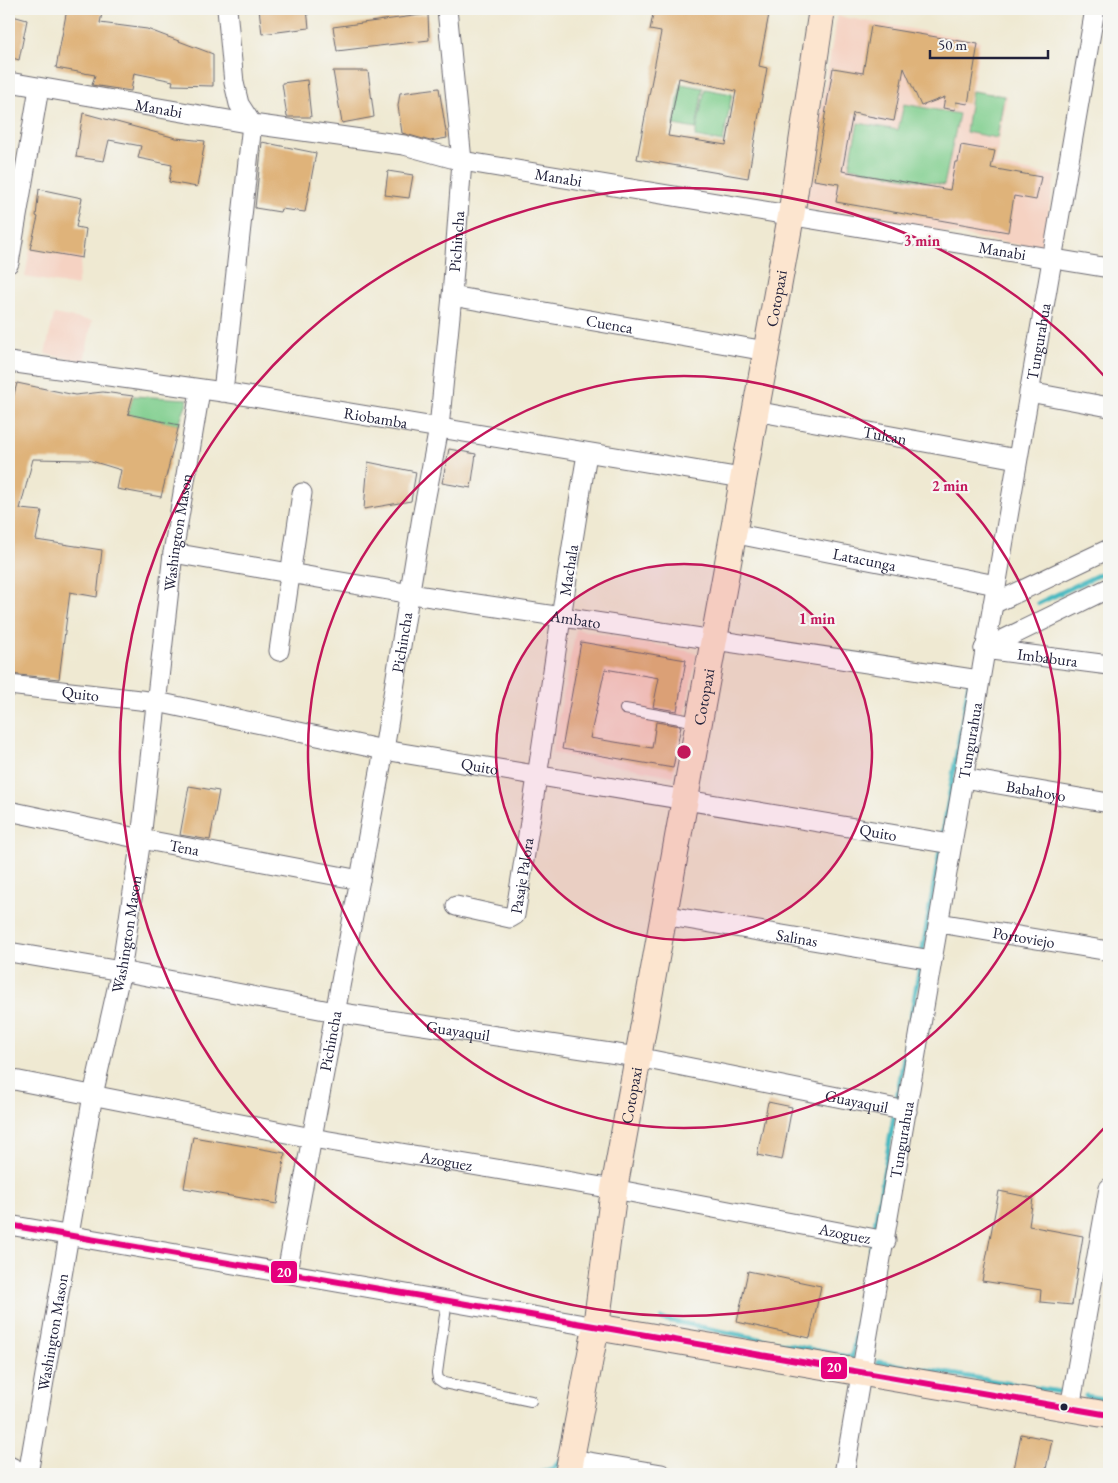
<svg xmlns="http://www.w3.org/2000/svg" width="1118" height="1483" viewBox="0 0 1118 1483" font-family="'EB Garamond',serif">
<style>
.built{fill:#f5d2c2}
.green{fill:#7fce8d;stroke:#507864}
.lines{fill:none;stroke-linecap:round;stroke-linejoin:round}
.stream{stroke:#4ab9c1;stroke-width:5}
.building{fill:#dfb37a;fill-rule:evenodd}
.lane-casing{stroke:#6a6870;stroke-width:12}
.street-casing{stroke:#6a6870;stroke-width:21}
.secondary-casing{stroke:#6a6870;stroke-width:28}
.lane{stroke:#fff;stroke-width:10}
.street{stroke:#fff;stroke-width:19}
.secondary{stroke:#fce5cf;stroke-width:26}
.bus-1-casing{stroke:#f6f6f2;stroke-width:10}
.bus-1{stroke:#e5007d;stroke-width:6}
.ring{fill:none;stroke:#c2185b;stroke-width:2.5}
.bus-dot{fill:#22223b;stroke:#f6f6f2;stroke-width:2}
.labels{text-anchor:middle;stroke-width:4.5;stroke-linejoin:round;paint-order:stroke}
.street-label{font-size:16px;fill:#22223b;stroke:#f6f6f2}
.centre{fill:#c2185b;stroke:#f6f6f2;stroke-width:2.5}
.ring-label{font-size:15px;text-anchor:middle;font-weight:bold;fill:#c2185b;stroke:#f6f6f2;stroke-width:4.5;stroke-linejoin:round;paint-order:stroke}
.line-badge{stroke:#f6f6f2;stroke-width:2}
.badge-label{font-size:14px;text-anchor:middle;font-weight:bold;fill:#fff}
</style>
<rect width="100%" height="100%" fill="#f6f6f2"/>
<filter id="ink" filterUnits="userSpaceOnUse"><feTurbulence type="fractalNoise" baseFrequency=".02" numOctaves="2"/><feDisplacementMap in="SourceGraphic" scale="10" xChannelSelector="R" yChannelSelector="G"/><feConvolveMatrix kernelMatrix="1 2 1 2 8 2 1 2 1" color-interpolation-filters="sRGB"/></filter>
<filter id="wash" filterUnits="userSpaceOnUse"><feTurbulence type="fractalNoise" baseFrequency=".0096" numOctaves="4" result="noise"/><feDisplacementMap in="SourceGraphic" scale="20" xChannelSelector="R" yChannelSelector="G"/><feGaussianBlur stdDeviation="1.12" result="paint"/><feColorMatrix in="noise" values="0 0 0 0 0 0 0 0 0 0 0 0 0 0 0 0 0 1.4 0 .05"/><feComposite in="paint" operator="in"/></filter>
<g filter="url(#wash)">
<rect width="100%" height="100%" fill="#efe9d2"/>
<!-- built -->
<path class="built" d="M837,16l143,25 -8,49 35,6 -12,69 60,11 -13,73 -238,-41z
M30,249l52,9 -5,28 -52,-9z
M54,314l38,7 -8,41 -39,-8z
M576,629l121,24 -24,123 -121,-23z"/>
<!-- green -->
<path class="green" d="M681,84l22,4 -7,41 -22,-4z
M705,89l27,5 -9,48 -28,-5z
M972,91l32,5 -7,42 -31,-6z
M904,104l55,10 -15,71 -95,-18 9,-44 40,7z
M133,396l55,3 -9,26 -51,-10z"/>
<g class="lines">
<!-- stream -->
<path class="stream" d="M1039,603l70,-33
M662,1319l190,39 117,-675
M878,1362l182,30
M1086,1396l23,4
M536,1474l18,-6 7,-8"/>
</g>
<g id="blocks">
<!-- building -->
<path class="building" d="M67,9h36l-3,14 47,6 66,25v32l-41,-1 1,-4 -39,-8 -3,18 -39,-6 3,-10 -39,-7z
M259,9h48l2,19 -47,6z
M654,9h116l-11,57 8,2 -19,110 -111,-19 24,-127 -11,-2zM679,78l57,13 -10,54 -58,-9z
M428,14l1,26 -92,11 -4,-24z
M9,15l18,5 -8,40 -10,-3z
M871,26l107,18 -10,60 -12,-2 -1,8 -12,-2 2,-11 -24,9 -17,-38 -10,53 -41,-8 -11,58 108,19 5,-28h3l3,-17 34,6 -4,17 50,9 -5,23 -22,-4 -6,36 -172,-30 3,-18 -25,-4 19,-112 30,5z
M333,71h35l6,46 -32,6z
M307,80l4,37h-24l-5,-34z
M439,88l8,50 -17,3 -28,-8 -4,-27 2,-13z
M83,113l93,25 29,3 -8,46 -28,-5 3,-17 -34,-7 3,-12 -32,-6 -5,21 -28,-4z
M262,142l54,11 -11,59 -24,-3 -1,3 -25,-4z
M388,171l25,4 -4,23 -24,-3z
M39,189l43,9 -6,29 10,2 -4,29 -52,-9 8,-32 -2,-1z
M17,383l58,12 28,-3 30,4 -5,18 51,11 -18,72 -44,-8 4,-19 -33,-10 -55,-1 -13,50 22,2 -6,29 66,10 -5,47 -27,-5 -11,87 -50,-5v-261z
M449,449l27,5 -5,34 -29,-5z
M368,462l48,10 -5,29 -47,8z
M581,642l105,18 -9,51 -24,-4 6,-29 -54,-9 -15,69 62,10 4,-26 25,4 -8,42 -111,-19z
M189,786l30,5 -9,49 -30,-5z
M768,1102l24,5 -10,53 -25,-5z
M193,1137l92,16 -8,51 -93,-16z
M999,1191l34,7 -4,28 54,10 -11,69 -32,-3 1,-12 -59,-9z
M748,1271l73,15 -11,52 -73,-16z
M1021,1434l31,6 -7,34h-32z"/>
</g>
</g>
<g filter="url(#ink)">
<use href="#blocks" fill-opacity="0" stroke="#6a6870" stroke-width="1"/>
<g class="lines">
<!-- lane casing -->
<g class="lane-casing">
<path id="lane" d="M625,709l72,13
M447,1300l-10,73 1,6 6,4 87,18"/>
</g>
<!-- street casing -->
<g class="street-casing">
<g id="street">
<path id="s1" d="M9,82l243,42 152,21 58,16 647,107"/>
<path d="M9,263l30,-175"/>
<path id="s2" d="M452,296l314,55"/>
<path id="s3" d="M9,362l214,30 519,86"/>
<path d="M223,392l29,-268 -13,-20 -5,-21 -7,-74"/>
<path d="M1029,392l80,15"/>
<path id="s4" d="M755,411l262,48"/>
<path id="s5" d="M732,533l264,52"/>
<path id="s6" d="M173,553l238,41 568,86"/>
<path d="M993,604l116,-55"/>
<path d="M984,649l125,-61"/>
<path id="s7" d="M984,649l125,16"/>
<path d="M279,651l23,-158"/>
<path id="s8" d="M9,685l148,17 227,48 567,94"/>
<path id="s9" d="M963,778l146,25"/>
<path id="s10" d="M9,811l132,28 219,41"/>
<path id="s11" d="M456,906l54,12 5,-3c26,-154 46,-308 72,-461"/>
<path id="s12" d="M663,915l269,45"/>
<path id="s13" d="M939,923l170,28"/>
<path id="s14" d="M9,952l112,19 214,41 302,45 270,54"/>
<path id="s15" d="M9,1079l303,59 302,51 272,52"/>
<path d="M9,1225l587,102"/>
<path id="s16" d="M287,1272l97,-522 38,-233 17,-89 13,-132 10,-135 -15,-152"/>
<path d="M1070,1408l39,-220"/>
<path d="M571,1459l91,15"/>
<path d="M9,1466l16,8"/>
<path id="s17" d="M28,1474l65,-379 28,-124 20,-132 32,-286 27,-162"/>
<path id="s18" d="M844,1474l251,-1465"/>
</g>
</g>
<!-- secondary casing -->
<g class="secondary-casing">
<g id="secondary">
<path d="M596,1327l513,88"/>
<path id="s19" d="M568,1474l28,-147 18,-138 177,-973 31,-207"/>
</g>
</g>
<!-- lane -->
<use href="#lane" class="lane"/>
<!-- street -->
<use href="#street" class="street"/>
<!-- secondary -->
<use href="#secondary" class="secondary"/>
<!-- bus-1 casing -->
<g class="bus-1-casing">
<path id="bus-1" d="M9,1225l1100,190"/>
</g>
<!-- bus-1 -->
<use href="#bus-1" class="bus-1"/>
</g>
</g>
<!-- distance rings -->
<circle cx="684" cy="752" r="188" fill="#c2185b" fill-opacity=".12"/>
<g class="ring">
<circle cx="684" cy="752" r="188"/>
<circle cx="684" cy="752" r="376"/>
<path d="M1106 1126A564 564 0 1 1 1106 378"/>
</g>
<!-- markers -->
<circle class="bus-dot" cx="1064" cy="1407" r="4.5"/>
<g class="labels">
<!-- street labels -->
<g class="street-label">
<text dy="6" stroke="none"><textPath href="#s1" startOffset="152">Manabi</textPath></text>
<text dy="6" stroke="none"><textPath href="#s1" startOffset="558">Manabi</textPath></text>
<text dy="6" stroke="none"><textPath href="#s16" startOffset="1045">Pichincha</textPath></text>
<text dy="6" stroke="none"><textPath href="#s1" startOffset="1008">Manabi</textPath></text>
<text dy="6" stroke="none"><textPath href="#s19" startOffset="1194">Cotopaxi</textPath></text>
<text dy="6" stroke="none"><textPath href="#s2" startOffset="160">Cuenca</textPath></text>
<text dy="6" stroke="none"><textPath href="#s18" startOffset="1149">Tungurahua</textPath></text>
<text dy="6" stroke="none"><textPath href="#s3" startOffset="371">Riobamba</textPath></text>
<text dy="6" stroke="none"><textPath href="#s4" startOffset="132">Tulcan</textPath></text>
<text dy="6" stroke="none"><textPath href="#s17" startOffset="954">Washington Mason</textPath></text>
<text dy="6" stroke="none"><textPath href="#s5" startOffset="135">Latacunga</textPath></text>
<text dy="6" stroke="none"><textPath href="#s11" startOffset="410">Machala</textPath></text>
<text dy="6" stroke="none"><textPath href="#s6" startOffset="408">Ambato</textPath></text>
<text dy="6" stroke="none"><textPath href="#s16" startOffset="640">Pichincha</textPath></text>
<text dy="6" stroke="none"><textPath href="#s7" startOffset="64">Imbabura</textPath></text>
<text dy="6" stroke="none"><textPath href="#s8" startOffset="72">Quito</textPath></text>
<text dy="6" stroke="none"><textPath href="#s19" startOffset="789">Cotopaxi</textPath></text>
<text dy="6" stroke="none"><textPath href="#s18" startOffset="744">Tungurahua</textPath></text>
<text dy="6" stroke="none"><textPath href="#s8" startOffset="478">Quito</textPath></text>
<text dy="6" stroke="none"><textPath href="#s9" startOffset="74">Babahoyo</textPath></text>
<text dy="6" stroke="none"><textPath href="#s8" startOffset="882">Quito</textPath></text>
<text dy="6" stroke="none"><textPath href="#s10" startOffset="179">Tena</textPath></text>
<text dy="6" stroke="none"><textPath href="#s11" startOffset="101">Pasaje Palora</textPath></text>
<text dy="6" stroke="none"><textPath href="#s17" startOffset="549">Washington Mason</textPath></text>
<text dy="6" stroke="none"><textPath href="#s12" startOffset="136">Salinas</textPath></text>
<text dy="6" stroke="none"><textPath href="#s13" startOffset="86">Portoviejo</textPath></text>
<text dy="6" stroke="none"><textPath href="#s14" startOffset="456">Guayaquil</textPath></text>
<text dy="6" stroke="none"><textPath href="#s16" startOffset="235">Pichincha</textPath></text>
<text dy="6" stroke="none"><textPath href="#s19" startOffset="384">Cotopaxi</textPath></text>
<text dy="6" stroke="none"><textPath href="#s14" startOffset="861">Guayaquil</textPath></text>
<text dy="6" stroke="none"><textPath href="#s18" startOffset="339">Tungurahua</textPath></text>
<text dy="6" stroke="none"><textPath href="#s15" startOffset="445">Azoguez</textPath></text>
<text dy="6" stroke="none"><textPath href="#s15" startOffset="850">Azoguez</textPath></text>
<text dy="6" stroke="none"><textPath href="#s17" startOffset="144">Washington Mason</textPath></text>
</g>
</g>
<circle cx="684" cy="752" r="8" class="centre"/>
<g class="ring-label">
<text x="922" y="246">3 min</text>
<text x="950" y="491">2 min</text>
<text x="817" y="624">1 min</text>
</g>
<g class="line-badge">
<rect x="270" y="1260" width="28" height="24" rx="5" fill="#e5007d"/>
<rect x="820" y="1356" width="28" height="24" rx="5" fill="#e5007d"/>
</g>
<g class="badge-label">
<text x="284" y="1277">20</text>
<text x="834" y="1372">20</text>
</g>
<!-- margin -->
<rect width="1118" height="1483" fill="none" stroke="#f6f6f2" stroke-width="30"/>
<!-- scale -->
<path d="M930 50v8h118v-8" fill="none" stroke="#22223b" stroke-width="2.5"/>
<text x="938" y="50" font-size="15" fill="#22223b" stroke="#f6f6f2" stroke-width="4" paint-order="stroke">50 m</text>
</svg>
